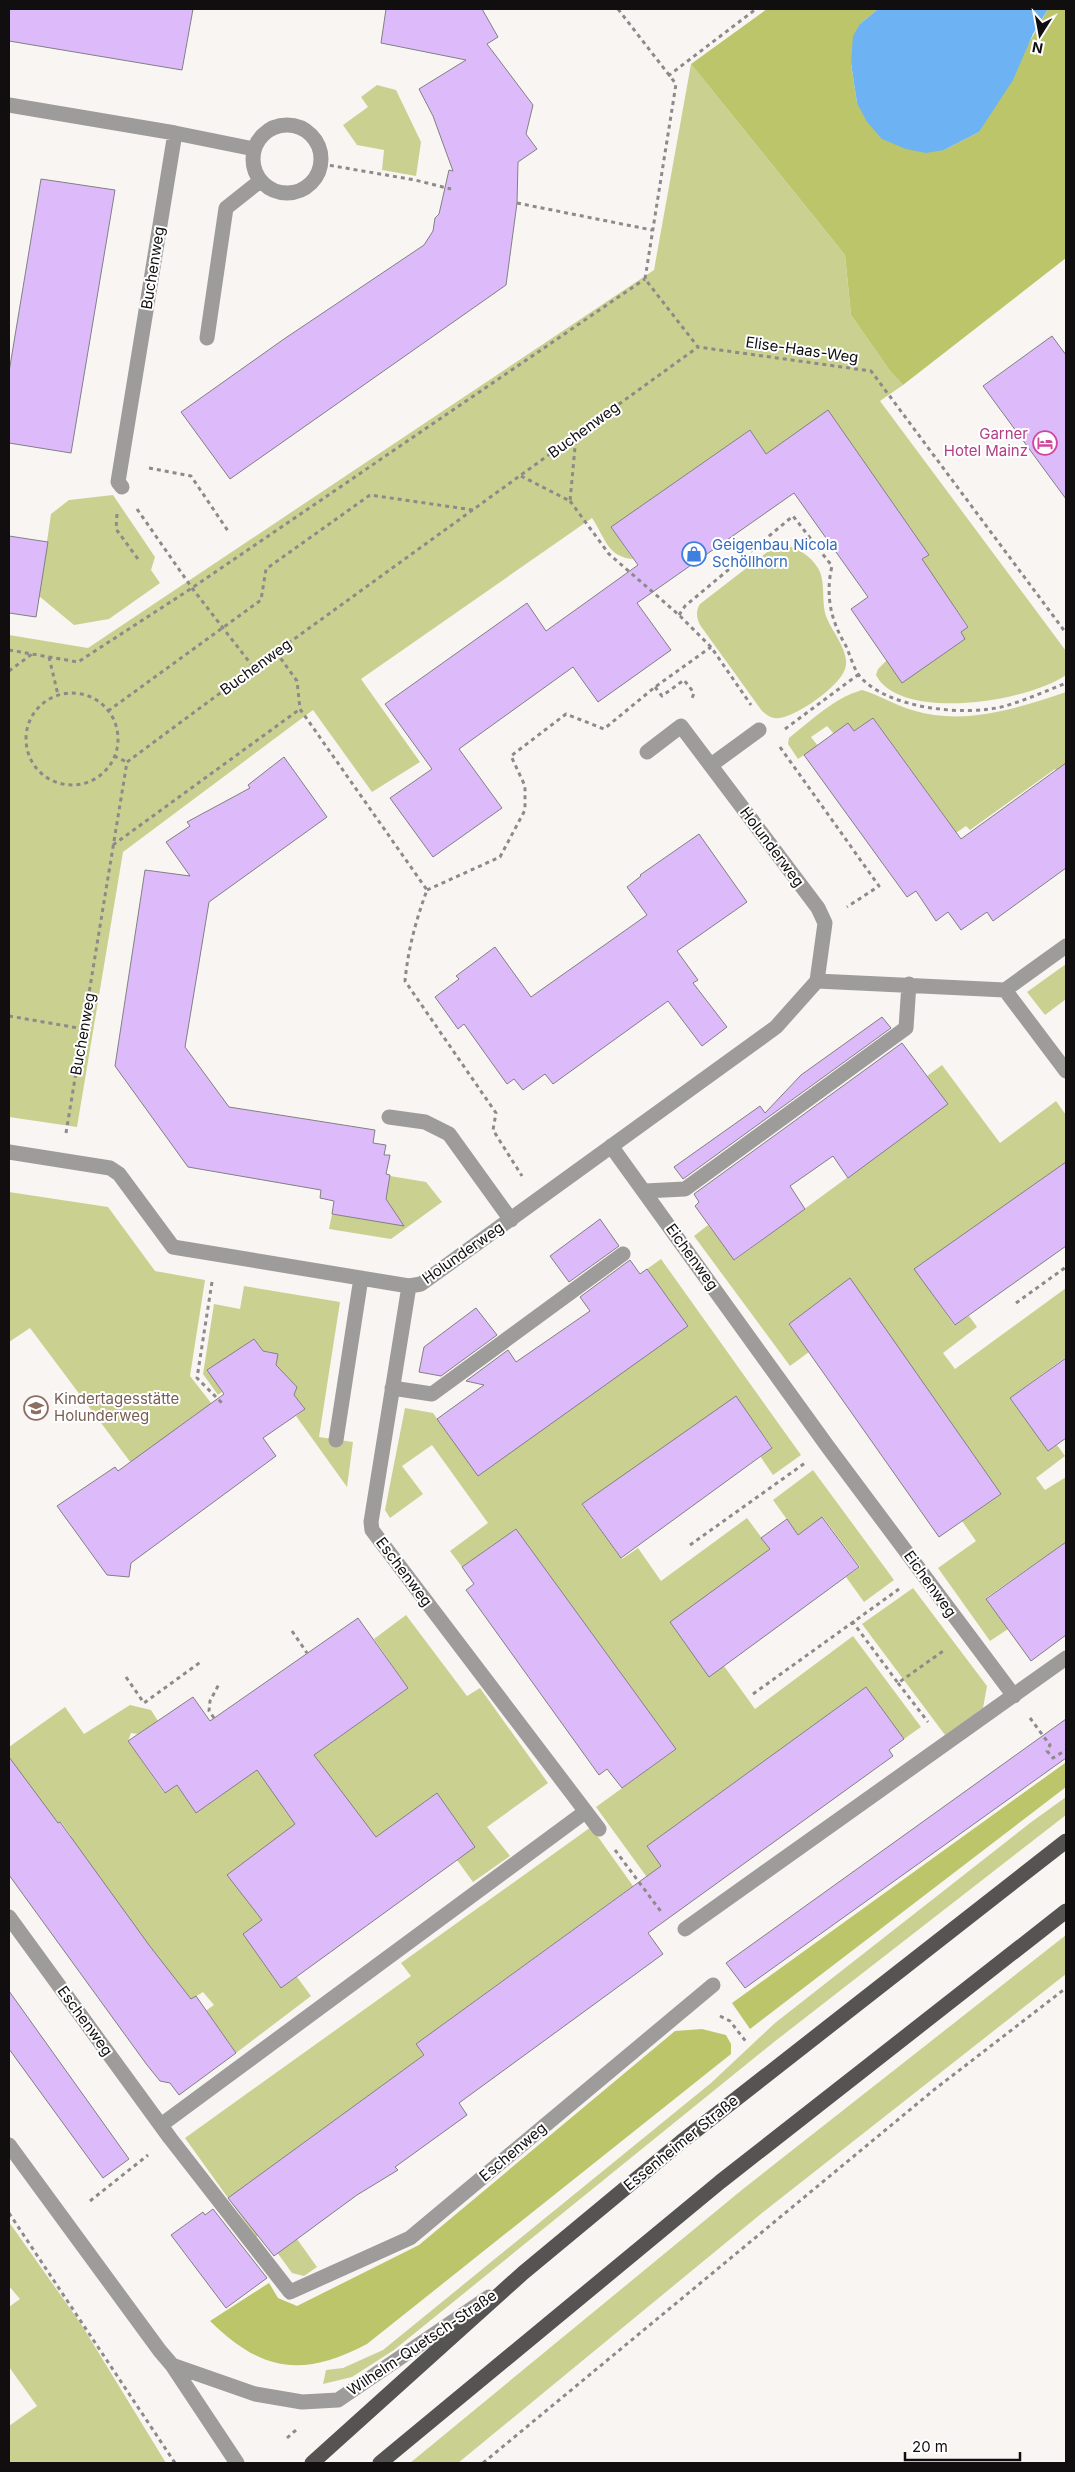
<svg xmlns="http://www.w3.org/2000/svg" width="1075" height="2472" viewBox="0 0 1075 2472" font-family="Inter,sans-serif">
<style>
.green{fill:#cad190}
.forest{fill:#bcc56a}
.water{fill:#6db2f2}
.building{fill:#ddbbfa;stroke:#818082}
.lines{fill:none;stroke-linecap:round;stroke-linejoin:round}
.path{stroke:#8d8a89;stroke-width:3;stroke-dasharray:4 4;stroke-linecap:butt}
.minor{stroke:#9e9c9b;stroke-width:15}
.major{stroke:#565453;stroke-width:15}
.labels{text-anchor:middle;stroke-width:4;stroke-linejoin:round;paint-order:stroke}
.street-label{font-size:15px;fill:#100e0e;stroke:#fff}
.hotel-label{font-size:15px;fill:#b23c85;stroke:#fff;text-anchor:end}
.shop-label{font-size:15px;fill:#366cbe;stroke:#fff;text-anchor:start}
.education-label{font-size:15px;fill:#785e54;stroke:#fff;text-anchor:start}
</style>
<rect width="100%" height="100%" fill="#f9f5f3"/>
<!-- green -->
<path class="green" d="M691,64l154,191 6,60 39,56 13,14 -23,16 186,250v24c-36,26 -165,48 -190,0l2,-6 9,-9 74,-28 7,-6 -14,-20 -5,3 -37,-43 17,-11 -101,-144 -62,43 -16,-24 -139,97 22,32c-26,-2 -28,-22 -41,-41l-231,161 59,83 -48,30 -59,-82 -190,142 -46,275 -68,-10v-482l79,13 566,-378z
M377,85l19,5 25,52 -5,34 -34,-6 2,-20 -27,-5 -14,-20 25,-18 -7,-10z
M113,495l42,62 -4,13 9,13 -51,36 -35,6 -35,-29 12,-82 18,-14z
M784,545c13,3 26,10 34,23 8,13 3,33 8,48 6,16 25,37 19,53 -5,17 -49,48 -66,49 -7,1 -11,-2 -17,-7l-62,-86c-3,-7 -5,-13 0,-21l75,-58z
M862,690c17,5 33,15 50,20 52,16 104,-1 154,-18v75l-8,6 -3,-4 -85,61 -4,-4 -13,9 -7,-17 -73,-100 -19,13 -6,-8 -14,11 -7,-8 -16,11 7,9 -20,13 -10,-15 1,-6c23,-18 45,-40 73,-48z
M1066,964v35l-21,16 -18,-23z
M942,1065l58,78 56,-42 10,14v47l-151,107 39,56 15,-9 8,11 -34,26 12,16 111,-81v69l-56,41 38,53 9,-6 8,11 -29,22 9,12 21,-13v65l-80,56 22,31 -18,12 -52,-73 38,-27 -14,-20 39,-27 -152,-215 -60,45 20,28 -19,14 -96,-130 14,-11 27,35 212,-156 -20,-28z
M384,1175l42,7 16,20 -51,37 -62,-10 3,-15 45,7 10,-27z
M9,1192l99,15 47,64 50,9 -15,96 25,32 -19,6 -65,49 -101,-135 -21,14z
M661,1259l140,196 -28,20 -13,-19 12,-9 -36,-50 -154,108 40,54 16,-11 23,33 86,-63 23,31 -61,127 15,-10 31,43 98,-73 68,91 -17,12 -38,-52 -219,159 38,51 -15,12 -74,-102 80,-58 -160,-220 -54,38 -12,-16 38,-28 -56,-78 -30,21 21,28 -33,24 -5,-8 20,-102 28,5 45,62 209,-149 -40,-57z
M244,1286l96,16 -21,135 34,5 -6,45 -51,-71 9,-7 -11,-14 3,-8 -21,-19 1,-9 -7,-7 -7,-1 -9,-12 -46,31 14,22 -4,3 -15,-21 11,-70 26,5z
M813,1470l81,110 -30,22 -18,-25 14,-10 -37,-50 -25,18 -25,-35z
M913,1588l74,98 -4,22 -38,27 -83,-111z
M406,1615l61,81 13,-8 68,95 -61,44 23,29 -37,26 -16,-22 17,-13 -37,-54 -193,141 37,54 16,-11 14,19 -75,57 -8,-12 -10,7 -17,-34 13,-9 -11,-13 -13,8 -35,-35 -55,-88 -7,5 -28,-41 6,-5 -10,-14 -9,6 -33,-57 -10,8v-32l56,-40 19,27 46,-29 21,5 7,11 -20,13 -7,-1 -3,8 36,52 13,-8 15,22 10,1 55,-38 71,-25 80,-57 -34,-49z
M1066,1797v18l-292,227 -380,308 -42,27 -29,7 3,-14 17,-2 40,-18 328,-267 64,-60 255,-200z
M591,1827l42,59 -217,158 8,11 -177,129 44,60 6,-5 20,28 -13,9 -12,-3 -29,-40 -7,4 -71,-99 226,-162 -10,-13z
M1066,1935v39l-304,239 -304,250h-48l333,-274z
M9,2222l72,102 85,139h-157v-37l28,-20 -28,-39v-60l11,-8 -11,-13z"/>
<!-- forest -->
<path class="forest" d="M767,9h111l-18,15 -9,39 6,40 87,47 35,-18 69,-123h18v249l-163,127 -13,-14 -39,-56 -6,-60 -154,-191z
M1065,1763l1,24 -316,242 -18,-26z
M702,2029l24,6 5,9v10l-364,290c-65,34 -105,28 -157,-23l59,-38 9,15 19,8 122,-61 256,-214z"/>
<!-- water -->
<path class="water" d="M878,9h170l-15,25 -20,46 -34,52 -35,18 -18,3 -20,-4 -24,-10 -15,-17 -10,-19 -6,-40 2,-27 7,-12z"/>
<!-- building -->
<path class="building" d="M9,9h184l-11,61 -173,-29z
M386,9h96l16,28 -11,7 46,61 -7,29 11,15 -19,13 -1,41 -11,82 -276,194 -49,-67 103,-73 140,-94 9,-14 2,-13 4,-4 10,-44 4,1 -20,-55 -14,-27 47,-29 -85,-17z
M41,179l74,11 -44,263 -62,-10v-71z
M1052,336l14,19v144l-83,-113z
M828,410l101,145 -7,4 46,68 -7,5 4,7 -63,44 -51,-74 17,-12 -74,-104 -157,110 34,47 -73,52 -25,-35 -114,82 43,59 -69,49 -43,-59 42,-29 -47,-65 142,-101 19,28 92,-66 -27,-38 139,-97 16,24z
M9,536l39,6 -12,75 -27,-4z
M873,718l88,121 105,-76v105l-73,53 -6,-9 -26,18 -13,-18 -12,9 -20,-30 -9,6 -103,-142 44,-32 6,8z
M284,757l43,60 -118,85 -24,145 44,60 146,23 -2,13 13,2 -2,10h6l-4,19 4,1 -4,24 18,27 -72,-12 2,-13 -14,-3 1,-8 -133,-23 -73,-101 30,-196 45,6 -24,-34 24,-16 -3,-4 63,-34 -2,-3z
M699,834l48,68 -70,49 21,29 -5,3 34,44 -25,19 -34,-45 -115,83 -8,-10 -22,16 -9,-11 -7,5 -43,-60 -6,5 -23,-32 24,-18 -3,-3 39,-29 36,50 116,-82 -20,-28 14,-11 -1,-1z
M882,1017l9,11 -208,151 -9,-12 86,-61 5,7 36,-38z
M902,1043l46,61 -100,74 -15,-22 -43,30 15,23 -71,51 -39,-54 4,-4 -5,-8z
M1066,1162v84l-111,79 -41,-56z
M600,1219l19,27 -50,36 -19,-26z
M630,1260l10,14 7,-5 41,57 -210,150 -41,-57 47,-34 -18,-4 42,-31 8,12 74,-51 -10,-14z
M850,1278l151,216 -62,43 -150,-213z
M476,1308l21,27 -56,41 -22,-4 5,-25z
M254,1339l9,12 15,3 -2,11 21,22 -3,8 11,14 -42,29 13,18 -145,107 -2,14 -22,-2 -50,-69 58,-39 3,4 106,-77 -17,-24z
M1066,1358v80l-18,13 -38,-53z
M736,1396l36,52 -151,110 -39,-54z
M822,1517l37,50 -150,110 -39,-55 100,-73 -9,-11 26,-19 11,16z
M516,1529l160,220 -54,39 -15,-19 -8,6 -133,-185 8,-6 -12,-17z
M1066,1542v93l-35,26 -45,-62z
M358,1618l50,70 -94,67 62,82 61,-44 38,54 -194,141 -38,-54 19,-14 -35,-45 68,-51 -38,-54 -61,43 -19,-28 -12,8 -37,-52 65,-44 17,24z
M866,1687l38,52 -15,11 4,6 -245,177 15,21 -204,149 8,12 -72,52 3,3 -41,25 -83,61 -46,-58 196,-143 -8,-11 245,-178 -14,-20z
M1066,1719v39l-321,230 -19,-25z
M9,1757l49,66 2,-1 89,123 42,54 5,-3 40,57 -57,42 -9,-12 -10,-2 -13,-16 -138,-190z
M9,1991l120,168 -26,19 -94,-129z
M213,2209l54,69 -41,30 -55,-73 32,-23 2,3z"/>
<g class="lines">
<!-- path -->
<path class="path" d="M618,9l58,75 -31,195 53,68 173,24 195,262
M668,76l88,-67
M322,164l93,16 36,9
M517,203l135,27
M149,468l42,8 37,55
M521,476l49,25 6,-64
M570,501l39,53 70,61 32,32 40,58
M137,509l55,79 62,80
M117,514l-1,15 22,30
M679,615l6,-9 108,-90 39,50c-7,30 -1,55 14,80 4,9 7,20 12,28 26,35 109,43 147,32 21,-6 41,-15 61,-23
M9,650l69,12 114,-74 453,-309
M276,652l21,29 3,28 127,181c-11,30 -19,59 -22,91l91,132 -3,17 29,46
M49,657l9,38
M9,671l23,-17
M655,687l7,9 22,-16 10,13 -3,8
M26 739a46 46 0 1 1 92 0a46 46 0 1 1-92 0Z
M108,711l153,-111 5,-31 104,-74 103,15
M785,729l74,-55
M780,747l99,139 -32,21
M114,756l13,6
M113,845l187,-136
M427,890l73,-33 25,-47v-24l-14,-30 55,-42 38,15 51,-42 56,-40
M9,1016l75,13
M66,1133l61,-371 127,-94 444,-321
M212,1282l-15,96 25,25
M1016,1303l50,-36
M690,1545l115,-82
M852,1621l46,62 48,-34
M292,1631l15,22
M126,1677l18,26 58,-42
M898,1683l30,39
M753,1694l146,-105
M214,1718l-5,-7 1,-10 9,-17
M1030,1718l20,27 -3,6 6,7 13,-8
M615,1850l47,63
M720,2016l10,5 17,22
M90,2201l58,-46
M9,2213l166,250
M287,2438l9,-8
M483,2463l452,-374 131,-101"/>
<!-- minor -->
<path class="minor" d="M9,105l166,28 79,16
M253 159a34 34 0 1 1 68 0a34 34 0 1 1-68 0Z
M207,338l19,-130 34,-27
M122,487l-4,-5 57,-349
M647,752l34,-26 137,182 7,15 -8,58
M711,765l48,-35
M1005,990l61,81
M389,1117l36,5 24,12 62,86
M611,1146l217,301 186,249
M9,1152l101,16 9,6 54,73 236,39 12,-2 355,-257 41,-46 188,9 61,-44
M645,1191l40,-2 221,-161 3,-44
M409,1286l-38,236 1,8 227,299
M392,1388l40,6 191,-140
M336,1440l25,-162
M9,1917l161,221 120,154 120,-54 303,-253
M685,1929l381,-271
M161,2125l424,-313
M9,2145l151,206 12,14 65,98
M172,2365l83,29 47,8 36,-2 151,-103"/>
<!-- major -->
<path class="major" d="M312,2463l211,-190 158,-131 385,-301
M380,2463l340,-281 346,-271"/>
</g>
<!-- icons -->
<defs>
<g id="hotel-ring" transform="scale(1.25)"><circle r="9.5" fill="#fff" stroke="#d1479c" stroke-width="1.5"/><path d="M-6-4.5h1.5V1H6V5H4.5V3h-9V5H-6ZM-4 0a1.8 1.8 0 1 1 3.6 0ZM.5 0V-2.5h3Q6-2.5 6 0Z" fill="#d1479c"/></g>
<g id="shop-ring" transform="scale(1.25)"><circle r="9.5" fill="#fff" stroke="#3f7fe0" stroke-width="1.5"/><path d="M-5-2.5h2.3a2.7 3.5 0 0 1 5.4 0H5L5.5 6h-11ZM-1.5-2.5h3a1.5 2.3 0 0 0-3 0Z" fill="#3f7fe0"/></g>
<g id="school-ring" transform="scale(1.25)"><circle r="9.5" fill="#fff" stroke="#8d6e63" stroke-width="1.5"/><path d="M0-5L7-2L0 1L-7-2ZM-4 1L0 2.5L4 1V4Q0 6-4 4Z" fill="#8d6e63"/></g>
</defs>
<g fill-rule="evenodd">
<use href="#hotel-ring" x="1045" y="443"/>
<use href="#shop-ring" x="694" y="554"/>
<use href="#school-ring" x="36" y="1408"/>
</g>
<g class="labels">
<!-- street labels -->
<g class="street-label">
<text transform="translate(153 268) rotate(-81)" y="5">Buchenweg</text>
<text transform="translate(802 350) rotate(8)" y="5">Elise-Haas-Weg</text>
<text transform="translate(584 430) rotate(-36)" y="5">Buchenweg</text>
<text transform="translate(256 667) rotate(-36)" y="5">Buchenweg</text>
<text transform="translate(772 847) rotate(53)" y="5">Holunderweg</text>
<text transform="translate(83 1034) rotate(-80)" y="5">Buchenweg</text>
<text transform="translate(463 1253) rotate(-35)" y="5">Holunderweg</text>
<text transform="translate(692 1257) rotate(54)" y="5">Eichenweg</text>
<text transform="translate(404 1572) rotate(53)" y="5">Eschenweg</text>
<text transform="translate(930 1584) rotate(54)" y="5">Eichenweg</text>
<text transform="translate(85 2021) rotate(54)" y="5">Eschenweg</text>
<text transform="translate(681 2143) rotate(-39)" y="5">Essenheimer Straße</text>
<text transform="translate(513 2152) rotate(-40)" y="5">Eschenweg</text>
<text transform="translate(422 2343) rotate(-34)" y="5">Wilhelm-Quetsch-Straße</text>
</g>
<!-- hotel labels -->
<g class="hotel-label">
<text x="1028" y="439">Garner<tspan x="1028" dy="17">Hotel Mainz</tspan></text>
</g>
<!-- shop labels -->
<g class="shop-label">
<text x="712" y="550">Geigenbau Nicola<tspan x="712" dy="17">Schöllhorn</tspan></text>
</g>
<!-- education labels -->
<g class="education-label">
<text x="54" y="1404">Kindertagesstätte<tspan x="54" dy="17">Holunderweg</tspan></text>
</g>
</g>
<!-- border -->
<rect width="1075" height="2472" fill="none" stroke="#100e0e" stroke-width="20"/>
<!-- north arrow -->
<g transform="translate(1040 35) rotate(191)" stroke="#ffffff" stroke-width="4" paint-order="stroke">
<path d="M0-4L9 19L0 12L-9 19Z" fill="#100e0e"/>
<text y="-8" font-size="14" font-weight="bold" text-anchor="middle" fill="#100e0e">N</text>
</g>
<!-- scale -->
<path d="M905 2452v8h115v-8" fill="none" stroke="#100e0e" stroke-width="2.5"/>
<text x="912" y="2452" font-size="15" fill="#100e0e" stroke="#ffffff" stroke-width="4" paint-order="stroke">20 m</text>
</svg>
